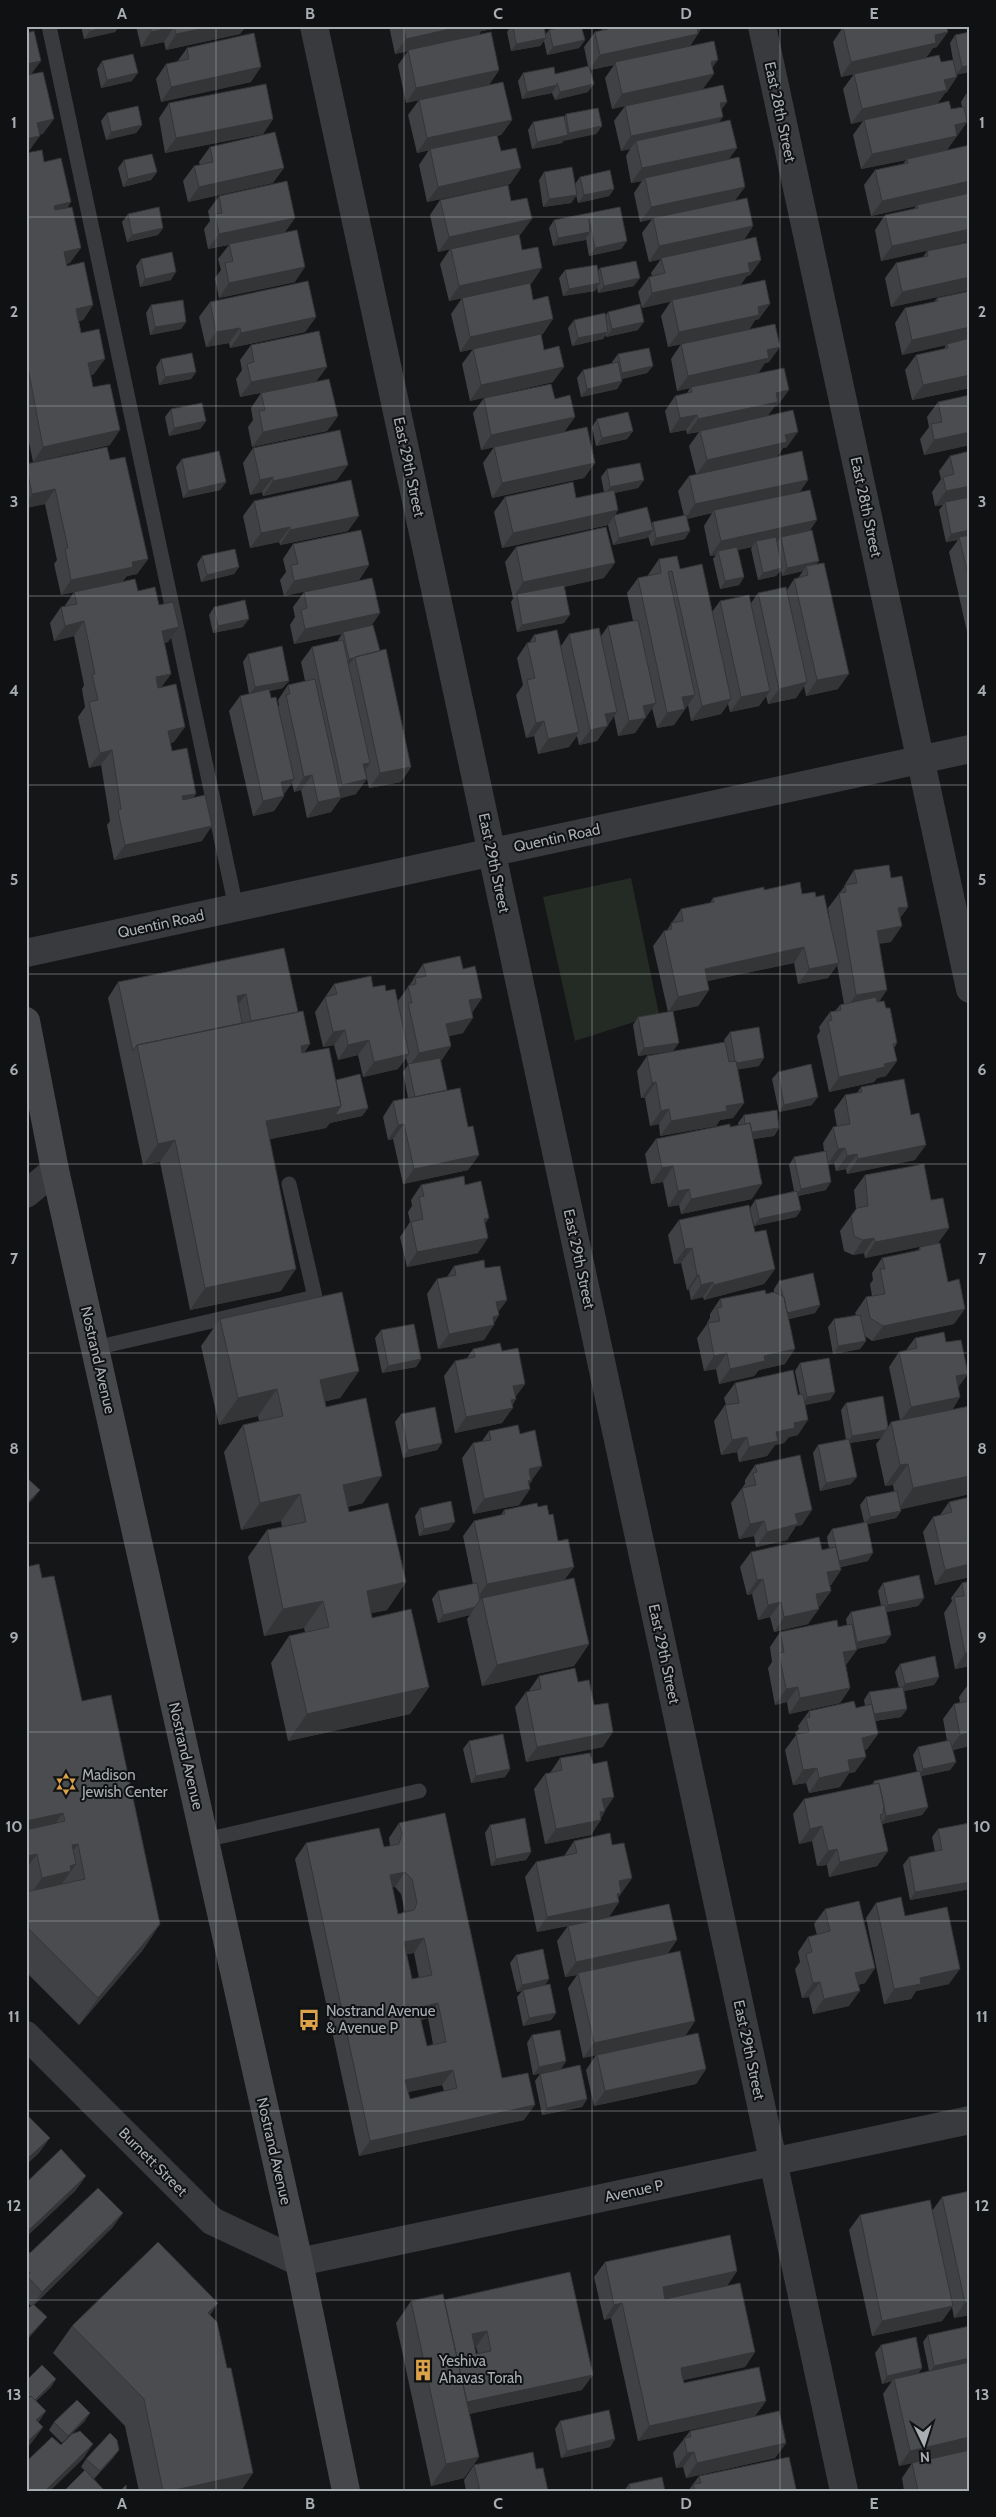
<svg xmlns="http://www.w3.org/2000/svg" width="996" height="2517" viewBox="0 0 996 2517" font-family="Cabin,sans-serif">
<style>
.green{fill:#242b25}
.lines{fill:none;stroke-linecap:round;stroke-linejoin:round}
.service{stroke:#393a3d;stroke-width:15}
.minor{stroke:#393a3d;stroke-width:28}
.secondary{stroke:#45474b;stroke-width:28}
.wall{fill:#404144;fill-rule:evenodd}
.shaded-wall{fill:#343537}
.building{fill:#4a4c4f;stroke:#343537;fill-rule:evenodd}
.grid{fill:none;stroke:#a9aeb5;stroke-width:1;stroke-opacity:0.55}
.labels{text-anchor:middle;stroke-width:4;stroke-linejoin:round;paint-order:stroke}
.street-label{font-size:15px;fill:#a9aeb5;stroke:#101112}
.poi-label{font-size:15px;fill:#a9aeb5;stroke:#101112;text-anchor:start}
.neatline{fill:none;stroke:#a9aeb5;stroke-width:2}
.grid-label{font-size:16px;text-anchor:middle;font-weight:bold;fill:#a9aeb5}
</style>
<rect width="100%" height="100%" fill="#151617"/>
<!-- green -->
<path class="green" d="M631,878l28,136 -84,27 -32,-144z"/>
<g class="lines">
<!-- service -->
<path class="service" d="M49,26l187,882
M95,1348l220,-51 -26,-113
M205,1840l214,-49"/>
<!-- minor -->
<path class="minor" d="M314,26l530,2465
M762,26l208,963
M26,953l944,-204
M26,1194l29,-24
M26,2035l186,186 87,41 671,-142"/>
<!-- secondary -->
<path class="secondary" d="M26,1021l29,149 244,1092 47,229"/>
</g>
<!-- wall -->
<path class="wall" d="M81,26h38l-4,6 -31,7z
M136,26h110l-6,8 -74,16 -2,-8 -23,5z
M389,26h105l-1,3 -12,2 -2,4 20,35 -10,15 23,35 -11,15 -4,1 4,15 20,17 -11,16 -83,18 -8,-37 10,-15 -12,3 -9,-38 11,-15 -13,3 -8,-38 10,-14 -13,3z
M511,26h33l1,9 4,-5 17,-4h19l-3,1 3,13 -6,8 -32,7 -3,-14 -4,5 -29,5 -4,-19z
M604,26h99l-13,20 22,22 -9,21 24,13 -6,8 -3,13 19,25 -9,12 7,40 18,26 -9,14 17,20 -11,15 -3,1 -7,9 19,34 -4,1 -6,10 20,32 -4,1 -7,10 20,32 -3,1 -7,9 19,32 -4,1 -6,9 31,23 -9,12 10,39 8,33 21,125 -32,7 -2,-10 -8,12 -28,6 -2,-8 -7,10 -29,6 -2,-8 -7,10 -30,7 -3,-16 -14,20 -17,3 -5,-20 -17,25 -17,3 -4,-20 -17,25 -18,4 -2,-9 -8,11 -31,7 -4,-18 -8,2 -10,-43 7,-10 -6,-27 10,-15h2l5,-8 27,11 8,-12 32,2 7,-10 25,-5 -6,-28 11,-15 10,-2v-1l11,-16 21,10 32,43 8,-11 31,2 7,-10 29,-3 7,-11 4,-1 5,-7 -21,5 -1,-6 -5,6 -18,4 -7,-31 1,-2 -14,3 6,27 -5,8 -19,4 -7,-30 3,-4 -6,1 -6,-30 8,-13 -25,6 -2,20 -34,7 -3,-10 -1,2 -34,7 -5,-20 -106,23 -8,-36 11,-15 71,1 28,-6 -3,-15 6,-8 37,11 -6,8 -24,5 4,17 -3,5 36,9 2,-2 31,-6 -6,-25 11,-15 7,-2 -7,-28 10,-14 -12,2 -1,-4 -16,3 -5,-22 10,-15 12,-3 3,-5 -13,3 -6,-32 10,-15 -13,3 -7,-31 10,-15 -29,7 -4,-16 11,-15 3,-1 -1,-3 10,-14 -12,3 -7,-29 10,-14 -12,3 -6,-29 8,-12 -11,2 -5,-27 4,-7 -9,2 -7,-30 11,-15 -13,3 -7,-31 9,-13 -24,5 -2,22 -33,8 -3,-7 -30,6 -4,-18 5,-8 32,1 33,-8 -4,-19 11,-15 6,-1z
M843,27l94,20 -4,1 -7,10 15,4 12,-2 -3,-17 5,-8 15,37 -13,2 -10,18 -2,1 -7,10 13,6 11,-2 -1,-5 5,-8h4v25l-3,1v2l-20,28 23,91 -89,20 -6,-31 10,-15 29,-6 2,-3 -45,10 -7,-31 11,-15 28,-6 3,-4 -45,9 -8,-34 10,-14 -12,3 -8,-35 11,-15 -13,3 -8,-35z
M187,48l64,34 -90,20 -5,-23 10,-15 11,-2z
M102,61l30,20 -31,7 -4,-19z
M169,103l104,16 -10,15 -98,19 -6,-35z
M107,113l35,12 -6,8 -30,7 -5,-19z
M566,114l36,12 -6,8 -32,6 -2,3 -30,6 -4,-19 5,-8 31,-5z
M210,147l63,36 -85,19 -5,-21 11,-15 6,-1 -1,-3z
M26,153l18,9 27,40 -4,6 3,55 -4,1 1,2 26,39 -10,15 -4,1 2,12 13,41 -3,1 2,12 17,58 -77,17 -7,-34z
M124,160l33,12 -6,8 -28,7 -5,-19z
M544,172l31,12 5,-7 34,12 -5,7 -31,7 -2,-8 -5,8 -28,4 -4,-27z
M219,196l76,22 -10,14 10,50 -76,16 -4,-20 6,-8 -3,-11 11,-14 -21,4 -4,-20 6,-8 -2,-10z
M440,200l71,1 10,33 -2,1 3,15 10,33 -2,1 3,16 10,34 -56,12 57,4 9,32 -83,19 -8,-37 11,-15 -13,3 -9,-38 11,-16 34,-7 -47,10 -9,-37 10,-15 -12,3 -8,-37z
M620,207l7,34 -6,8 -32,7 -3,-17 -1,1 -32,6 -4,-18 5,-8z
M128,214l35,14 -5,7 -31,7 -5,-20z
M970,242v48l-79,17 -6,-29 11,-15 27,-6 4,-6z
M141,259l30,21 -31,7 -4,-21z
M600,268l34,18 -36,7 -1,-6 -2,4 -32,5 -4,-18 6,-8 33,1z
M937,298l33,90 -58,12 -7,-30 11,-15 28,-6 2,-4 -44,10 -7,-32 10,-15 29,-6z
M210,302l106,15 -11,15 -75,16 -1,-5 -23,4 -7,-30z
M151,305l35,17 -5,7 -31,6 -4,-22z
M608,312l30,18 -32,7v-2l-3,4 -31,7 -4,-18 6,-8 31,-4z
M251,345l65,37 22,34 -11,15 -75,16 -4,-20 5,-7 -2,-12 10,-15 39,-8 -60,12 -4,-18 6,-9 -2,-10z
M618,354l35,12 -6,7 -25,6v2l-5,8 -36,8 -4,-19 6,-8 30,-6 -1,-2z
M161,359l35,13 -5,7 -32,6 -3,-18z
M970,395v50l-46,10 -4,-16 9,-12 -2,-10 11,-15z
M484,398l91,19 -11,15 -83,18 -8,-37z
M171,409l35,12 -6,8 -31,7 -4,-19z
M597,419l36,12 -6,8 -31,7 -4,-19z
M494,447l101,16 -11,15 -92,20 -9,-35z
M253,448l84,32 -74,16 -1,-4 -12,3 -7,-32z
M970,451v194l-21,-93 9,-12 -12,2 -7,-32 4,-5 -8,1 -3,-14 9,-13 -2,-8 11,-15z
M182,459l44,23 -6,8 -37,8 -7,-31z
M110,460l38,99 -11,15 -10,2 -5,6 37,23 20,22 -11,15 -4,1 7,31 -10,13 13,55 -4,1 2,8 22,47 8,43 -88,19 -7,-35 3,-4 -9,-56 -12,3 -11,-51 7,-10 -3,-18 2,-4 -10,-49 -20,5 -4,-18 11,-16h3l10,-15 -13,3 -7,-31 3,-4 -12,-56 -19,4v-44z
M254,501l94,30 -68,14 -1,-3 -29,6 -7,-32z
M293,544l76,21 -10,15 -75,16 -4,-16 6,-8 -3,-13z
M516,547l88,31 -40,9v36l-47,9 -6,-30 3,-5 -1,1 -8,-36z
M202,556l37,11 -5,7 -33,8 -4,-18z
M304,592l76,21 -9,13 9,25 31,116 -10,15 -32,6 -4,-18 -9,24 -15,4 -10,14 -24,6 -6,-28 -7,2 -2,-9 -8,11v2l-10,15 -21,5 -24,-105 11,-15 9,-2 -6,-32 5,-8 35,34 -13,3 1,7 7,8 1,-1 -1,-5 10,-15 17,-4 -4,-19 11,-15 26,-6v-1l4,-6 -48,10 -4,-19 5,-8 -2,-10z
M214,607l29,20 -30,6 -4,-18z
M854,870l37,8 17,29 -8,11 -9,24 -11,1 -1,59 7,6 11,35 -3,5 3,13 -11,15 -9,2 -3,4 -45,10 -12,-56 3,-5 -1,-4 11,-15 5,-1 5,-6 4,-1 -7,-39 -9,13 -30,6 -4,-21 -87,18 2,9 -11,16 -29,6 4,39 -35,5 -5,-31 5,-8 30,-5 -15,-66 11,-15 3,-1 14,-21 29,-6 3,-5 51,-8 38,4 14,3 16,37 -4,-26 16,-21v-1z
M284,948l14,64 12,32 -6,9 32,27 32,28 -6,8 -32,7 -4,5 -57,11 12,152 -91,19 -30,-148 -17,3 -35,-167 10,-16z
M423,964l40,5 19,29 -10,14 -9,21 -14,3 2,10 -10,15 6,29 21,37 11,28 -11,15 -65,14 -10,-45 -5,1 -5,-23 10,-16 15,-3 -5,-26 5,-7 -2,-7 -8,11 -35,8 -5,-22 -20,5 -4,-15 -11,2 -8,-35 19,-28 39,3 25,14 15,-21v-1z
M730,1032l29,34 -21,3 6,34 -11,15 -13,2 -4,6 -56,10 -1,-12 -9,2 -5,-28h-4l-4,-27 10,-15 78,-13 -1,-3z
M778,1072l34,33 -33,7 -7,-33z
M861,1087l54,73 -68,14 -1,-5 -10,2 -2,-8 -6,1 -2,26 -28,6 3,14 -5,7 -42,9 -4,-18 5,-8 39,-9 -5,-26 5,-8 30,-6 -1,-8 10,-16h4l-3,-17 11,-15 12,-2z
M744,1115l35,13 -5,8 -21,3 -1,60 -71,15 -2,-9 -11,2 -5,-25 -12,2 -6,-30 11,-15 82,-13v-3z
M865,1175l66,25 18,28 -11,15 -73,15 -1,-5 -11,2 -9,-4 -4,-20 16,-22 -2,-19z
M421,1185h44l13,68 -71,14 -7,-30 10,-15 -2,-10 4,-6 -1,-6z
M679,1220l76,12 20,37 -11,15 -60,16 -1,-3 -12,3 -2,-10h-2l-6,-27 -7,1 -6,-29z
M920,1247l34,77 -82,17 -7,-5 1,5 -6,8 -27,5 -5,-27 6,-8 22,-4 -1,-2 11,-16 6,-1 -2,-12 3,-4 -1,-7 10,-15 35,-7z
M454,1266l31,2 22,32 -9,12 1,3 -15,25 -46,9 -11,-55 10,-15 10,-2z
M779,1281l41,24 -5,8 -26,6 -4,45 -26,6 -5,6 -35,8 -3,-15 -12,2 -7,-33 10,-14v-1l3,-5v-4l10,-15 46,-5 8,-2v-3z
M220,1319l139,52 -19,27 -15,3 1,6 37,96 -15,4 1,5 57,70 -19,28 -16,3 1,5 57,69 -19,27 -122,27 -17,-78 18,-27 16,-4 -1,-4 -40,8 -16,-79 19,-27 15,-3 -1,-6 -40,9 -17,-78 19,-27 16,-4 -1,-5 -39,9 -18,-79z
M381,1330l40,29 -5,8 -34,6 -7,-35z
M915,1338l31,4 14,55 -8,13 18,-4v88l-69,15v2l-5,7 -28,6v37l-27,6v3l-10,15h-2l2,6 -11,15 -1,1 -11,17 -34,8 -4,-15 -12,3 -6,-26 -5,1 -7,-28 11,-15 71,-2 7,-2 -2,-11 5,-8 32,-7 -4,-17 6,-8 28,-6 -1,-6 -8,1 -9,-42 5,-6 -31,5 1,41 -31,7 -7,-38 5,-8 28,-5 -5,-30 5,-7 42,24 3,-5 9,-2 -11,-53 10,-15 7,-2z
M473,1349l29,2 23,33 -10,13 1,2 -14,24 -47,10 -11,-57 11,-15 12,-3z
M800,1363l35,29 -5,8 -25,5 -7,30 -9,2 -5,6 -9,2 -8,11 -28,6 -2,-10 -16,3 -7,-34 11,-16h1l-2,-7 11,-15 63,12h2l-5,-24z
M401,1414l41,29 -5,7 -34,8 -8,-36z
M489,1431l31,3 12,47 -3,3 1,5 -11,16 -46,9 -11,-56 11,-15 9,-2z
M755,1465l47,60 -6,1 -9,14 -31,7 -2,-11 -15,3 -8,-36 14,-19v-4z
M970,1497v80l-35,8 -12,-53 10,-15 7,-2 9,-13z
M538,1507l11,8 9,26 16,26 -10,13 25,64 -15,22 -92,20 -15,-67 3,-4 -32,8 -6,-24 6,-8 35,-7 -10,-48 11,-15 27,-6 3,-5z
M420,1508l29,22 -30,6 -4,-20z
M26,1567l16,11 40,123 78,223 -18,27 -63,74 -53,-53z
M970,1581v85l-15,3 -11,-56 8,-12 -1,-3 11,-15z
M883,1583l41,15 -6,8 -32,6 5,23 -6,8 -29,6 -10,16 4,23 -10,15 -51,11 -2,-12 -12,3 -7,-37 4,-6 -2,-15 10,-15 58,-5 9,-2 -1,-6 5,-7 30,-6 -3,-15z
M900,1664l39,13 -5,8 -30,6 3,18 -6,8 -26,4 3,13 -11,15 -2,1 -10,22 -6,1 -9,14 -31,6 -3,-10 -13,2 -8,-35 11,-15 -1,-2 4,-4 -1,-3 11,-15 47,-3 9,-2 -1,-6 5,-8 30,-4 -4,-16z
M539,1676l39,6 25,65 -77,15 -11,-55 11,-15h2z
M970,1682v64l-17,4 3,12 -6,8 -29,6 7,31 -6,8 -40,9 6,27 -11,15 -48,11 -2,-12 -10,1 -5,-25 -13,3 -6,-30 11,-15 68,-14 2,-4 43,-9 -4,-17 5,-8 29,-6 -4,-22 11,-15 6,-2 -1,-5z
M469,1741l41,28 -5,8 -34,6 -8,-34z
M560,1758l33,6 12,47 -14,24 -46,9 -11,-55 11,-15 5,-1z
M970,1809v80l-60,11 -7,-35 6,-8 26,-5 -3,-15 6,-8 30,-6 -1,-10z
M399,1823l103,255 22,42 -165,36 -64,-297 11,-16 78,4 6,-1 -1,-8zM392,1887h3l6,7 4,18 -7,2zM414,1953l5,25 -7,1 -6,-25zM428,2018l5,26 -6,2 -6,-26zM442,2085l2,6 -34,8 -2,-7z
M490,1825l41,27 -5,8 -35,6 -6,-33z
M574,1841l38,4 20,33 -14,19 1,5 -10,15 59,36 27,68 -10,15 21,33 -10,15 -102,22 -8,-36 10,-15 -13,3 -15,-70 9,-13 -12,2 -8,-36 11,-15 26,-5 -57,11 -12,-55 11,-15 28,-6z
M876,1903l29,13 44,68 -33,7 -5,8 -27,5 -18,-86z
M825,1909l50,59 -10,15 -7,2 -9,21 -36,8 -4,-17 -7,1 -7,-29 5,-7 -2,-10 10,-15 9,-2 -3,-11z
M970,1932v17l-3,-13z
M516,1955l33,24 -4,6 11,28 -5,7 -28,6 -6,-29 5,-6 -5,1 -7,-29z
M532,2035l34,26 -5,8 -28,6 -6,-32z
M540,2074l47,25 -5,8 -40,8 -7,-34z
M86,2176l-11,15 -49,46v-54z
M970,2191v124l-16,3 -2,-11 -10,14 -70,15 -23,-106 11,-15 72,-4 10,-14z
M123,2213l-11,15 -78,77 13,12 -6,7 -15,17v-30l5,-5 -5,-5v-52l4,4z
M605,2262l132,9 -10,15 28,66 -10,15 -62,13 1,3 82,18 -11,15 -117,25 -27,-123 -7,2 -10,-43z
M444,2300l138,90 -113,24 10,43 -15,21 -33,8 -35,-163 15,-22zM475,2347h1l2,7h-2z
M218,2303l-8,12 31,176h-102l-14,-65 -72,-73 19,-27z
M928,2335l42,156h-66l-2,-13 10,-15 -13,3 -16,-72 9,-13 -10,3 -7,-31 6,-8 41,23 -4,6 11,-3 -6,-29z
M56,2379l-5,8 -15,14 10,10 -8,11 5,5 -11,15 -6,6v-67z
M85,2421l-23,22 -13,-13 5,-8z
M560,2421l55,18 -5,8 -49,11 -6,-29z
M690,2431l96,12 -11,15 -89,20 -3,-11 -7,1 -3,-15z
M119,2450l-6,8 -19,21 -13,-12 5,-8z
M474,2465l62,4 12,22h-82l-2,-11z
M699,2476l97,13 -1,2h-107z
M629,2484l36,7h-41z"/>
<!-- shaded-wall -->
<path class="shaded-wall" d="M112,26h7l-4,6 -31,7 6,-8z
M215,26h31l-6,8 -74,16 10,-16z
M463,26h31l-1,3 -12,2 -3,5 -83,18 11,-15z
M692,26h11l-5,7z
M174,27l-10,15 -23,5 10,-15z
M948,32l-11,15 -4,1 -7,10 -85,19 10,-15 84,-27z
M698,34l-10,15 -73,13 -1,3 -25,5 11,-15z
M546,38l-6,8 -29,5 5,-7z
M585,40l-6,8 -32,7 6,-8z
M718,60l-11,15 7,-1 -11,15 -91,20 10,-15 89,-32z
M41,61l-11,15 -4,1v-13z
M970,65v7l-14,3 6,-8z
M261,67l-10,15 -90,20 10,-15z
M499,70l-10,15 -83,18 10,-15z
M138,73l-6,8 -31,7 6,-8z
M957,77l-10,15 -2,1 -9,12 -72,15 -1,1 -12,3 11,-15 82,-29z
M594,84l-6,8 -33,8 5,-8z
M557,85l-5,8 -30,6 5,-7z
M727,102l-11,15 4,-14z
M970,113v6l-5,1z
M723,117l-11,15 -76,9 -6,8 -9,2 10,-15z
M54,119l-11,15 -17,4 11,-15z
M273,119l-10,15 -98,19 11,-15z
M512,120l-11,15 -84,18 10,-15z
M967,122l-21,29 -39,8 -1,1 -45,9 11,-15 83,-29z
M142,125l-6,8 -30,7 5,-8z
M602,126l-6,8 -32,7 5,-8z
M568,135l-6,8 -30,6 5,-7z
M40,136l-11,15 -3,1v-13z
M737,148l-11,15 -81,15 -3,3 -11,2 11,-15z
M284,168l-11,15 -85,19 11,-15z
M521,168l-11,16 -83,18 11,-15z
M157,172l-6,8 -28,7 5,-8z
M970,181v13l-99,22 11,-15z
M745,187l-11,15 -81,16 -1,1 -12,3 11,-15z
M614,189l-5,7 -31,7 6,-8z
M577,195l-6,8 -28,4 6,-8z
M71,202l-11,15 -17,4 11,-15z
M295,218l-11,15 -76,16 11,-15z
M532,219l-11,15 -83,18 11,-15z
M753,226l-10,15 -94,21 10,-16z
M163,228l-5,7 -31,7 5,-7z
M970,229v12l-89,20 11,-15z
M590,232l-5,8 -32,6 5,-8z
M627,241l-6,8 -32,7 6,-8z
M81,248l-11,15 -17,4 11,-15z
M761,260l-11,15 -3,1 -8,11 -97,21 10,-15 96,-30z
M305,267l-10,15 -76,16 10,-15z
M542,268l-10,15 -83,18 10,-15z
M176,272l-5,8 -31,7 5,-8z
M970,277v13l-79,17 11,-15z
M640,278l-6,8 -36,7 6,-7z
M600,283l-5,8 -32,5 6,-7z
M770,304l-11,15 -4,1 -7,10 -80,17 11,-15 79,-25z
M93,305l-10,15 -18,4 11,-15z
M316,317l-11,15 -75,16 11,-15z
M553,319l-10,15 -83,18 10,-15z
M186,322l-5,7 -31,6 5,-8z
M644,322l-6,8 -32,7 6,-8z
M970,327v13l-23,4 -1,1 -44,10 10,-15z
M240,328l-11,15 -23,4 10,-15z
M608,332l-5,7 -31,7 6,-8z
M780,347l-11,15 -4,1 -7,11 -81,17 11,-15 79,-26z
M105,359l-11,15 -16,5 10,-16z
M653,366l-6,7 -31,7 6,-7z
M327,367l-11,15 -76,15 11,-15z
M564,367l-11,15 -83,19 11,-16z
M196,372l-5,7 -32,6 6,-8z
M970,375v13l-58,12 11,-15z
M622,381l-5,8 -36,8 6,-8z
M789,390l-11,15 -3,1 -8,11 -80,17 11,-15 78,-26z
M697,415l-11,15 -16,3 10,-15z
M338,416l-11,15 -75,16 11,-15z
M575,417l-11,15 -83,18 10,-15z
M206,421l-6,8 -31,7 5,-8z
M120,430l-10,15 -77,17 10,-15z
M633,431l-6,8 -31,7 6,-8z
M798,432l-11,15 -4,1 -7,10 -80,17 11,-15 78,-25z
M970,432v13l-46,10 10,-15z
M595,463l-11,15 -92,20 10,-15z
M348,465l-11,15 -74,16 10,-15z
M273,477l-11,15 -12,3 10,-15z
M644,480l-6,8 -33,7 5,-8z
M808,480l-10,15 -84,15 -2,3 -27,6 10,-15z
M226,482l-6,8 -37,8 5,-7z
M970,486v13l-25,3 -2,3 -8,1 11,-15z
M55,489l-10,15 -19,4v-5l6,-9z
M618,510l-10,15 -106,23 11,-15z
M359,516l-11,15 -68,14 10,-15z
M817,520l-10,15 -26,2 -3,4 -21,5 -1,-5 -4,6 -33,7 -1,-3 -2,4 -6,1 11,-15z
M290,527l-11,15 -29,6 11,-15z
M653,530l-6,8 -34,7 6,-7z
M970,530v7h-11l-1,3 -12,2 5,-8z
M690,531l-5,8 -34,7 5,-8z
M148,559l-11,15 -10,2 -5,6 -61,13 10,-15 61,-18z
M819,561l-5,7 -8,-2 -3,5 -21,5 5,-8z
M615,563l-11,15 -87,19v-3l-4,4 10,-16z
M369,565l-10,15 -75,16 10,-15z
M239,567l-5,7 -33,8 6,-7z
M782,568l-6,8 -18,4 5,-7z
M744,577l-5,8 -19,4 5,-8z
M380,613l-11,16 -26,3 -1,2 -48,10 11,-15z
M570,615l-6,8 -47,9 5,-7z
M249,619l-6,8 -30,6 5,-7z
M84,621l-10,15 -20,5 11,-15z
M179,627l-11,15 -17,4 11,-15z
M354,658l-6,8 -4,1 5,-8z
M171,674l-11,15 -14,3 10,-15z
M849,674l-11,15 -32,7 11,-16z
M289,681l-6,7 -34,7 6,-8z
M807,682l-11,16 -28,6 11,-15z
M770,691l-11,15 -29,6 11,-15z
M695,695l-21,30 -17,3 10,-15 15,-16z
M731,699l-10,15 -30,7 11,-15z
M656,703l-21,30 -17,3 11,-15 14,-15z
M617,712l-20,29 -18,4 11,-15 15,-16z
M544,721l-10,15 -8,2 10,-15z
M185,727l-11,15 -17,4 11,-15z
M579,732l-10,15 -31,7 10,-15z
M112,750l-11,15 -12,3 11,-15z
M370,763l-10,15 3,-14z
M411,767l-10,15 -32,6 11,-15z
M312,775l-11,15 -7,2 10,-15z
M294,779l-10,15 -3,-12z
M367,779l-11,15 -15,4 -10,14 -24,6 11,-16 14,-3 10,-14z
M196,794l-10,15 -4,-13z
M284,796l-10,15 -21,5 10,-15z
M212,826l-10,15 -88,19 11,-15z
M908,907l-11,15 1,-14z
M902,926l-11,16 -24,4 10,-15z
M804,947l-10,16 -100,21 11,-15z
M839,963l-11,15 -30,6 11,-15z
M709,990l-11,16 -30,6 10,-15z
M887,990l-10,15 -32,5 11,-15z
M246,994l-11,15 2,-13z
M482,998l-10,15 -3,-13z
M473,1018l-10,15 -27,6 10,-15z
M345,1030l-11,15 -11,2 10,-15z
M369,1040l-11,15 -20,5 10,-15z
M679,1043l-6,8 -35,5 6,-8z
M310,1044l-15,21 6,-19z
M451,1046l-10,15 -33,7 11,-15z
M409,1054l-11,15 -35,8 11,-15z
M764,1058l-5,8 -29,5 5,-8z
M897,1061l-11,15 -9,2 -3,4 -45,10 10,-15 45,-13z
M656,1082l-11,16h-4l11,-15z
M818,1097l-6,8 -33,7 5,-7z
M744,1103l-11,15 -13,2 -4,6 -56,10 11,-15 55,-15z
M341,1106l27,2 -6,8 -32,7 -4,5 -75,15 15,-22z
M669,1109l-10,15 -9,2 11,-15z
M404,1124l-11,15 -5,1 10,-15z
M779,1128l-5,8 -33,5 6,-8z
M175,1140l-15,22 -17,3 15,-21z
M926,1145l-11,15 -68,14 11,-15z
M845,1148l-11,15 -7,2 11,-16z
M857,1154l-11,15 -10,2 11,-15z
M479,1155l-11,15 -65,14 11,-15z
M673,1166l-10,16 -12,2 11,-16z
M831,1182l-5,8 -31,6 6,-7z
M762,1184l-10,15 -71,15 10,-15z
M689,1189l-10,16 -11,2 10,-16z
M801,1210l-5,7 -42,9 5,-7z
M489,1218l-10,15 5,-14z
M949,1228l-11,15 -73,15 10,-16z
M488,1238l-10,15 -71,14 10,-15z
M874,1238l-10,15 -11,2 10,-15z
M692,1248l-11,15 -7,1 11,-15z
M296,1269l-15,22 -91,19 15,-22z
M775,1269l-11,15 -60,16 10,-15z
M697,1275h2l-10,15h-2z
M713,1282l-10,15 -12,3 10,-15z
M507,1300l-11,15v-13z
M820,1305l-5,8 -34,8 6,-8z
M965,1309l-11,15 -82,17 11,-15z
M499,1315l-7,10h2l-10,15 -46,9 11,-15z
M866,1341l-6,8 -27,5 5,-8z
M795,1349l-10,15 -26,6 -5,6 -35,8 11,-15 34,-13z
M727,1353l-11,16 -12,2 10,-15z
M421,1359l-5,8 -34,6 6,-7z
M359,1371l-19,27 -38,9 18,-27z
M968,1374l-11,15 -1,-13z
M525,1384l-11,15 -1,-13z
M277,1389l-19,27 -39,9 19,-27z
M835,1392l-5,8 -28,5 5,-8z
M960,1397l-10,15 -50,10 11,-15z
M516,1399l-7,10 4,-1 -11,15 -47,10 11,-16 45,-17z
M808,1420l-10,15 -9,2 -5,6 -9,2 -8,11 -28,6 10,-15 27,-15 18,-9z
M886,1430l-5,8 -34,5 5,-7z
M747,1437l-10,15 -16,3 11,-15z
M442,1443l-5,7 -34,8 5,-8z
M908,1464l-15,21 -8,1 15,-21z
M542,1466l-18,25 6,-2 -11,16 -46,9 11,-15 45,-30z
M382,1476l-19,27 -39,9 19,-27z
M970,1476v18l-72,16 15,-22z
M857,1477l-6,7 -31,7 6,-8z
M40,1490l-6,8 -8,8v-2z
M300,1494l-19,27 -40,9 19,-27z
M812,1510l-10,15 -6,1 -9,14 -31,7 11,-15 28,-18z
M901,1511l-5,7 -32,7 6,-8z
M764,1521l-10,15 -15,3 11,-15z
M455,1522l-6,8 -30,6 5,-7z
M873,1553l-5,8 -35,7 6,-7z
M970,1564v13l-35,8 10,-15z
M574,1567l-11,15 -87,18 11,-16z
M841,1570l-10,15 -15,3 11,-16z
M763,1579l-11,15 -5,1 10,-15z
M406,1582l-19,28 -39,8 19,-27z
M831,1591l-11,15 -15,3 11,-15z
M924,1598l-6,8 -36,7 6,-8z
M323,1601l-19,27 -40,8 19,-27z
M781,1602l-11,15 -12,3 10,-15z
M475,1607l-5,8 -32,8 5,-8z
M819,1609l-11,15 -34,8 10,-15z
M891,1635l-6,8 -33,7 5,-8z
M589,1644l-15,22 -92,20 15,-21z
M857,1650l-11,15 -3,-13z
M965,1653h5v13l-15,3z
M939,1677l-5,8 -34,7 5,-8z
M429,1687l-19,27 -122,27 19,-27z
M798,1687l-11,15 -12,3 11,-16z
M850,1688l-10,15 -51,11 11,-16z
M907,1709l-6,8 -33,5 5,-8z
M613,1732l-10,15 -77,15 11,-15z
M970,1733v13l-21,4 11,-15z
M878,1734l-11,15 -16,4 11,-15z
M866,1757l-11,15 -6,1 -9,14 -31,6 10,-15 29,-18z
M956,1762l-6,8 -32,7 5,-8z
M817,1768l-11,15 -13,2 10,-15z
M510,1769l-5,8 -34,6 5,-7z
M614,1797l-16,24 3,-1 -10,15 -46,9 11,-15 46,-30z
M928,1807l-6,8 -41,9 5,-8z
M63,1813l-19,27 -18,4v-23z
M822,1826l-10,15 -13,3 11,-15z
M78,1844l-19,27 13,-26z
M837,1849l-10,16 -10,1 11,-15z
M888,1851l-11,15 -48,11 11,-15z
M531,1852l-5,8 -35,6 5,-7z
M37,1854l-11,15v-10l2,-3z
M76,1864l-24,34 -26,3 16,-23 28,-12z
M405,1872l-10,15 -16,3 11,-15z
M632,1878l-18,26 5,-2 -10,15 -72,15 10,-15 72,-36z
M970,1882v7l-60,11 5,-8z
M160,1924l-18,27 -63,74 19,-27z
M424,1938l-10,15 -21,4 11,-15z
M677,1940l-10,15 -89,18 -1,2 -12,2 11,-15z
M875,1968l-10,15 -20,5 10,-15z
M960,1969l-11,15 -33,7 -5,8 -27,5 10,-15 26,-11z
M549,1979l-5,8 -21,3 -1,1 -5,1 5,-7z
M820,1982l-11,15 -7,1 11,-15z
M860,1991l-11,15 -36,8 11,-15z
M438,2003l-10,15 -20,5 10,-15z
M556,2013l-5,7 -28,6 6,-8z
M695,2021l-10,15 -102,22 11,-15z
M566,2061l-5,8 -28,6 6,-8z
M706,2069l-10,15 -102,22 11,-15z
M453,2070l-11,15 -47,10 10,-15z
M587,2099l-5,8 -40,8 5,-7z
M535,2105l-11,15 -165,36 11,-15z
M50,2138l-11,15 -13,12v-5z
M86,2176l-11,15 -49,46v-3l4,-5z
M123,2213l-11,15 -81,79 11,-15z
M737,2271l-10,15 -75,16 11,-15z
M970,2302v13l-16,3 11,-15z
M218,2303l-18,27 8,-17z
M622,2303l-11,15 -7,2 10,-15z
M953,2306l-11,15 -70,15 10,-15z
M47,2317l-6,7 -15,17v-2z
M487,2331l-11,16 -14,2 10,-15z
M755,2352l-10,15 -75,16 11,-15z
M970,2358v7l-41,9 5,-8z
M922,2368l-6,8 -22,3 -2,2 -10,3 5,-8z
M593,2375l-11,15 -132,28 11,-15z
M56,2379l-5,8 -23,22 6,-8z
M766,2401l-11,15 -117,25 11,-15z
M46,2411l-10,15v-6z
M90,2413l-5,8 -23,22 6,-7z
M43,2427l-11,15 -6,6v-5z
M970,2437v13l-71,16 11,-15z
M615,2439l-5,8 -49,11 6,-7z
M786,2443l-11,15 -89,20 11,-15z
M93,2444l-10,15 -33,32h-5z
M119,2450l-6,8 -19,21 6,-8z
M694,2452l-11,15 -7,1 11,-15z
M479,2457l-15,21 -33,8 15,-22z
M253,2473l-12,18h-71z"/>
<!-- building -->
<path class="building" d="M88,26h24l-22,5z
M150,26h65l-39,8 -2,-7 -23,5z
M403,26h60l-57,13z
M513,26h31l2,12 -30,6z
M566,26h15l4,14 -32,7 -4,-17z
M608,26h89l1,8 -98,21 -5,-23 13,-3z
M845,26h101l2,6 -13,3 1,8 -85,19 -8,-35z
M34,31l7,30 -15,3v-31z
M491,32l8,38 -83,18 -8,-38z
M970,32v33l-8,2 -7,-32z
M254,33l7,34 -90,20 -5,-23 23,-5 -2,-11z
M714,41l4,19 -7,2 3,12 -92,20 -7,-32z
M133,54l5,19 -31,7 -5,-19z
M939,55l2,7 12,-2 4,17 -13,3 3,10 -85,19 -8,-35z
M589,66l5,18 -34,8 -3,-9v2l-30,7 -4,-19 31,-6 1,7z
M43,72l11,47 -17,4 3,13 -14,3v-66l1,2z
M503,82l9,38 -85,18 -8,-38z
M266,84l7,35 -97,19 -7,-35z
M723,85l4,17 -7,1 3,14 -92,19 -6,-30z
M966,94h4v16z
M949,101l2,8 13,-2 3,15 -12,3 2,11 -85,18 -8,-34z
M138,106l4,19 -31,7 -4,-19z
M598,108l4,18 -33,7 -3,-19z
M564,116l4,19 -31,7 -4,-20z
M730,120l7,28 -95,20 -6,-27z
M275,132l9,36 -85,19 -5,-21 19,-4 -3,-15z
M497,135l4,16 15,-3 5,20 -83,19 -8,-38z
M970,145v36l-88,20 -7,-31 33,-7 -1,-4z
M42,150l2,12 17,-4 10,44 -17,4 1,4 17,-3 9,41 -17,4 3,14 17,-4 9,43 -17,4 5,24 18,-4 6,30 -17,4 5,24 17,-3 10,46 -77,17 -17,-90v-204z
M152,154l5,18 -29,7 -4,-19z
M739,157l6,30 -94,20 -6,-29z
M572,167l5,28 -28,4 -5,-27z
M610,170l4,19 -30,6 -4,-18z
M287,181l8,37 -76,16 -4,-20 7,-1 -3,-17z
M508,185l3,16 16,-3 5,21 -83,18 -9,-37z
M970,193v36l-78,17 -7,-31 33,-7 -1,-3z
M747,198l6,28 -94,20 -6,-28z
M159,207l4,21 -31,7 -4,-21z
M620,207l7,34 -32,7 -6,-29 1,13 -32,6 -4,-18z
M297,230l8,37 -76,16 -4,-20 8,-2 -4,-17z
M519,234l3,16 16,-3 4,21 -83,18 -8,-37z
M756,237l5,23 -13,3 2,9 -98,21 -3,-16 16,-4 -4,-15z
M970,242v35l-68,15 -6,-29 32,-7 -1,-5z
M172,252l4,20 -31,7 -4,-20z
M636,261l4,17 -36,8 -4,-18z
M597,265l3,18 -31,6 -4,-19z
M765,280l5,24 -12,3 1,8 -80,17 -7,-32z
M308,281l8,36 -75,16 -1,-5 -24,4 -6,-30z
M530,283l3,17 15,-4 5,23 -83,18 -8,-39z
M970,291v36l-58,13 -7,-32 33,-7 -1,-3z
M183,300l3,22 -31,5 -4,-22z
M640,304l4,18 -32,7 -4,-17z
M605,313l3,19 -30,6 -4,-18z
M775,324l5,23 -13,3 2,8 -81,18 -7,-32z
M319,331l8,36 -76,15 -4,-18 7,-2 -3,-17z
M541,334l3,16 15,-4 5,21 -83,18 -8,-36z
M970,338v37l-47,10 -7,-30 32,-7 -1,-4z
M649,348l4,18 -31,7 -4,-19z
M192,353l4,19 -31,5 -4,-18z
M618,362l4,19 -35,8 -4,-19z
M784,368l5,22 -13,3 2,9 -80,17 -1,-4 -17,3 -5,-22 17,-4 -1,-5z
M329,379l9,37 -75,16 -4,-21 6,-1 -4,-17z
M551,384l4,15 15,-4 5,22 -84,18 -7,-37z
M970,395v37l-36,8 -3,-16 11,-2 -4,-20z
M202,403l4,18 -32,7 -3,-19z
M793,410l5,22 -13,3 2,7 -80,18 -7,-29z
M628,412l5,19 -31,7 -5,-19z
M587,427l8,36 -93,20 -8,-36z
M340,430l8,35 -75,16v-4l-13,3 -7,-32z
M107,447l3,13 15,-3 23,102 -16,3 1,5 -62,13 -6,-31 3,-1 -13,-59 -23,5 -6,-30z
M219,451l7,31 -38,9 -6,-32z
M802,451l6,29 -113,24 -6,-28z
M970,451v35l-24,5 -3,-14 11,-3 -4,-18z
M640,463l4,17 -34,7 -3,-18z
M351,480l8,36 -69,14v-3l-29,6 -7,-32z
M573,482l3,16 38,-8 4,20 -105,23 -8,-36z
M810,490l7,30 -96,21 -7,-31z
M970,497v33l-19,4 -6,-32z
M647,507l6,23 -34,8 -5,-21 1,-2z
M686,515l4,16 -34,7 -3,-16z
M606,527l9,36 -92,19 -7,-35z
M361,530l8,35 -75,16 -3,-16 7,-1 -5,-20z
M812,530l7,31 -32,7 -6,-31z
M970,535v48l-11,-46z
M776,537l6,31 -19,5 -7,-32z
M737,547l7,30 -19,4 -7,-30z
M235,549l4,18 -32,8 -5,-19z
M677,556l3,13 22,-5 29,135 -29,7 -30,-135 -4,1 27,123 -13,2 3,12 -18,4 -29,-135 23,-5 -2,-14z
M824,563l25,111 -32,6 -23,-101 14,-4 -2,-9z
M372,578l8,35 -75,16 -4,-19 6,-2 -3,-16z
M135,579l3,12 17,-4 4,18 14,-3 6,25 -17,4 9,43 -15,3 2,11 18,-4 9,43 -17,4 4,20 15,-3 9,46 -14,2 1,4 22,-5 7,31 -87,19 -7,-35 3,-1 -9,-59 -12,3 -11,-51 9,-2 -6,-26h3l-11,-53 -19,5 -4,-19 16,-3 -3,-12z
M564,585l6,30 -48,10 -5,-31z
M786,587l21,95 -28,7 -21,-96z
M749,595l21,96 -29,6 -21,-96z
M245,600l4,19 -31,7 -4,-19z
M638,620l18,83 -13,3 3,12 -17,3 -21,-95z
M373,625l7,26 -25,6 -1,1 -5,1 -6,-27z
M599,628l18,84 -12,2 3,12 -18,4 -21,-96z
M557,630l22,102 -31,7 -4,-18 -8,2 -9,-43 8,-2 -8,-35 9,-2 -2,-6z
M343,640l27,123 -7,1 4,15 -25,6 -30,-138z
M282,646l7,35 -34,6 -7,-33z
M386,649l25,118 -31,6 -25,-116z
M315,679l26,118 -23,5 -6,-27 -8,2 -18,-82 4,-1 -2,-9z
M269,689l2,9 5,-1 18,82 -13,3 3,14 -21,5 -23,-105z
M889,865l2,13 11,-2 6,31 -10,1 4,18 -25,5 10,59 -31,5 -17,-102 7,-1 -1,-7 12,-2 -3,-13z
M800,882l2,12 13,-2 1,5 8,-2 15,68 -30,6 -5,-22 -99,22 4,21 -31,7 -14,-66 8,-2 -1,-6 12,-2 -2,-12 33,-7 -1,-4 51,-11v3z
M284,948l14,64 -47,9 -5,-27 -9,2 5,27 -105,22 -4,6 -15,-69z
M460,956l3,13 12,-3 7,32 -13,2 4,18 -27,6 5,22 -32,7 -11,-50h4l-4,-17 8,-2 -1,-6 11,-2 -3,-12z
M371,976l2,11 12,-2 1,6 9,-2 14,65 -35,8 -5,-22 -21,5 -3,-15 -12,2 -8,-35 12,-3 -3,-10z
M876,997l1,5 7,-1 2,7h4l7,35 -4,1 4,17 -13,3 1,3 -46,10 -11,-56 4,-1 -2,-8 11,-2 -1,-5z
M303,1011l7,33 -9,2 1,7 27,-5 12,58 -75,15 30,148 -91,19 -30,-148 -17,4 -21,-99z
M673,1011l6,32 -35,5 -6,-31z
M759,1027l5,31 -27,5 -1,-2h-1l-5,-29z
M725,1042l4,20 7,-1 8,42 -18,3 1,5 -56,10 -2,-12 -8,2 -5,-29 -4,1 -5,-27z
M440,1058l7,32 -32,7 -7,-33z
M811,1064l7,33 -34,8 -6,-33z
M360,1074l8,34 -33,7 6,-9 -5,-26z
M904,1079l7,36 8,-2 7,32 -68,14 -1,-5 -10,2 -2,-8 -7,1 -5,-22 17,-3 -5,-29 17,-3 -1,-5z
M460,1088l8,39 5,-1 6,29 -65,14 -10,-45 -6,1 -5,-24z
M777,1110l2,18 -27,4 -2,-9 -5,1 -1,-9z
M750,1123l12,61 -71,15 -2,-10 -11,2 -5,-25 -11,2 -6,-29 74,-15v3z
M826,1151l5,31 -30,7 -7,-32z
M924,1164l7,36 12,-2 6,30 -74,14 -1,-4 -11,2 -9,-4 -3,-20 6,-8 11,-2 -3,-31z
M464,1176l1,9 16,-4 8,37 -5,1 4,19 -71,14 -6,-30 12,-3 -4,-22 5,-1 -3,-11z
M797,1191l4,19 -42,9 -4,-19z
M749,1205l6,27 11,-2 9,39 -61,16 -1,-3 -12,3 -2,-10h-2l-5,-27 -7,1 -6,-29z
M940,1243l8,39 11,-3 6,30 -82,17 -13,-8 -4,-21 19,-3 -5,-25h5l-3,-11 38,-8v-3z
M484,1260l1,8 15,-2 7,34 -11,2 3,13 -6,2 1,8 -45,9 -12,-55 19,-4 -2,-9z
M813,1273l7,32 -33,8 -3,-16 -1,-1 -4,-15z
M765,1290l1,4 8,-2 10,5 11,52 -31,7 1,5 -35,8 -3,-16 -13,3 -6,-33 12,-2 -3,-13 5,-1 -2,-8z
M342,1292l17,79 -39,9 6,27 40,-9 16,78 -39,9 6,27 39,-9 18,79 -39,9 5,27 39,-9 18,78 -122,27 -18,-78 40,-9 -6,-26 -40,8 -16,-79 39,-8 -6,-28 -40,9 -17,-78 40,-9 -6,-27 -39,9 -18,-79z
M860,1315l6,26 -28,5 -4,-27z
M414,1324l7,35 -33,7 -7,-36z
M944,1332l2,10 15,-2 7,34 -12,2 4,21 -49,10 -12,-55 18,-4 -2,-10z
M500,1343l2,8 16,-3 7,36 -12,2 3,13 -5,1 2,8 -47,9 -11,-56 20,-4 -2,-8z
M829,1358l6,34 -28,5 -7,-34z
M793,1370l5,25 5,-1 5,26 -14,3 1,5 -19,4 2,9 -29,6 -2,-10 -15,3 -7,-35 14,-2 -4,-20z
M883,1396l5,31 -2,3 -34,6 -6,-33z
M970,1406v70l-57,12 -5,-24 -8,1 -9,-43z
M435,1407l7,36 -34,7 -7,-36z
M518,1425l2,9 15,-4 7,36 -13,3 2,11 -3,1 2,8 -46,10 -11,-56 18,-3 -2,-9z
M849,1439l8,38 -31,6 -8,-38z
M800,1455l12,55 -17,4 3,10 -31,8 -3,-11 -14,3 -8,-36 14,-3 -3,-12 4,-1 -2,-7z
M26,1477l14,13 -14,14z
M897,1491l4,20 -31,6 -4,-20z
M970,1497v67l-25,6 -12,-53 19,-5 -3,-10z
M451,1501l4,21 -31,7 -4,-21z
M537,1503l1,4 9,-2 2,10 4,-1 5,27 10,-2 6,28 -87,17 -13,-63 31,-7 -1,-4z
M867,1522l6,31 -34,8 -7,-32z
M819,1537l3,13 14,-3 5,23 -14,2 4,19 -15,3 3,15 -35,8 -3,-15 -13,3 -5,-26 -6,1 -6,-28z
M39,1564l3,14 12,-2 28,125 29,-6 49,229 -62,74 -72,-72v-34l59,-13 -7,-35 -6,1 4,19 -6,2 1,5 -29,7 -5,-24 -9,2 -2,-9v-17l39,-9 -2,-8 -37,8v-254z
M919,1575l5,23 -36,7 -5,-22z
M574,1578l15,66 -92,21 -15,-67z
M970,1581v72h-5l-11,-56 10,-1 -2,-13z
M477,1583l3,17 -5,7 -32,8 -5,-24z
M885,1605l6,30 -34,7 -6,-30z
M837,1620l1,7 14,-3 5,26 -14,2 7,36 -50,10 -2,-11 -12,2 -7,-36 5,-1 -4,-20z
M935,1656l4,21 -34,7 -5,-20z
M575,1668l3,14 11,-2 5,25 14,-2 5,29 -76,15 -11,-55 15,-3 -2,-13z
M903,1687l4,22 -33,5 -5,-22z
M854,1701l2,7 16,-4 6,30 -16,4 4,19 -18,3 2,11 -31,7 -2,-10 -14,2 -7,-36 13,-2 -3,-14 4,-1 -1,-6z
M970,1701v32l-10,2 -6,-31z
M503,1734l7,35 -34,7 -7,-35z
M950,1740l6,22 -33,7 -5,-22z
M590,1753l3,11 14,-3 7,36 -12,2 3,12 -5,1 1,8 -45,9 -11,-55 17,-4 -2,-12z
M920,1771l8,36 -42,9 -7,-33 -4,1 -1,-3z
M879,1783l5,22 -1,9 -3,1 8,36 -48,11 -3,-13 -9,2 -6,-25 -12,3 -6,-30z
M445,1813l57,265 26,-5 7,32 -165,36 -64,-298 73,-15 5,19 15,-3 3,-10 -3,-11zM405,1872l7,7 5,24 -3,7 -16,4 -8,-39zM424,1938l8,37 -20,4 -8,-37zM438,2003l8,39 -19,4 -9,-38zM453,2070l4,18 -47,11 -5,-19z
M525,1818l6,34 -35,7 -6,-34z
M970,1823v59l-55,10 -6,-35 33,-7 -4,-21z
M610,1833l2,12 12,-2 8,35 -13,3 2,12 -4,1 2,8 -72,15 -11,-55 41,-9 -3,-12z
M901,1897l4,19 42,-9 13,62 -40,9 1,6 -27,5 -18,-86z
M859,1901l16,67 -20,5 5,18 -36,8 -4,-17 -7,1 -7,-29 6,-2 -4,-15 22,-6 -5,-22z
M669,1904l8,36 -101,22 -8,-36z
M543,1949l6,30 -27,6 -6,-30z
M680,1951l15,70 -101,22 -16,-70z
M550,1984l6,29 -27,5 -6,-28z
M560,2030l6,31 -27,6 -7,-32z
M698,2033l8,36 -101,22 -8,-36z
M580,2065l7,34 -40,9 -7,-34z
M26,2114l24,24 -24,22z
M61,2149l25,27 -56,53 -4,-4v-42z
M98,2188l25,25 -81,79 -15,-16 3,-3 -4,-5v-19l4,4z
M970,2191v111l-5,1 -23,-106z
M930,2200l23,106 -71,15 -22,-106z
M730,2235l7,36 -74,16 1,7 1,5 75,-16 15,69 -74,16 1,7 2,8 75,-16 7,34 -117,25 -27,-123 -8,2 -9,-43z
M158,2242l60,61 -10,10 9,9 10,46h4l22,105 -83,18h-7l-19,-92 -72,-73z
M570,2272l23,103 -126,27 -23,-102zM487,2331l4,20 -15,3 -4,-20z
M443,2294l36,163 -33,7 -35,-163z
M33,2304l14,13 -21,22v-28z
M970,2326v32l-36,8 -6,-31z
M916,2337l6,31 -35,8 -6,-31z
M970,2362v75l-60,14 -16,-72z
M42,2365l14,14 -21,21 -4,-4 -1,1 -4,-4v-12z
M31,2396l15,15 -10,9 7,7 -17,16v-42z
M77,2400l13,13 -22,23 -14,-14z
M609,2410l6,29 -48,12 -7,-30z
M779,2411l7,32 -89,20 -3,-11 -7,1 -3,-15 7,-1 -1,-6z
M80,2431l13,13 -48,47h-19v-29l26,-25 9,8 11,-11z
M110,2433l7,7 2,10 -19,21 -14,-12z
M970,2450v41h-52l-6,-28z
M533,2452l3,17 7,-1 5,23h-68l-6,-26z
M789,2457l7,32 -6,2h-95l-2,-7 8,-1 -2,-7z
M85,2470l20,21h-41z
M662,2477l3,14h-35l-1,-7z
M126,2485l1,6h-7z"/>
<!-- grid -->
<path class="grid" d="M216,26v2465M404,26v2465M592,26v2465M780,26v2465M26,217h944M26,406h944M26,596h944M26,785h944M26,974h944M26,1164h944M26,1353h944M26,1543h944M26,1732h944M26,1921h944M26,2111h944M26,2300h944"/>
<!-- icons -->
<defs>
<g id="synagogue-bare" transform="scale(1.725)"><path d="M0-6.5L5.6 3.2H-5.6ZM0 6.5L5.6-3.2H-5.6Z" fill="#dba249" stroke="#101112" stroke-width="2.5" paint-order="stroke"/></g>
<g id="bus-bare" transform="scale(1.725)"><path d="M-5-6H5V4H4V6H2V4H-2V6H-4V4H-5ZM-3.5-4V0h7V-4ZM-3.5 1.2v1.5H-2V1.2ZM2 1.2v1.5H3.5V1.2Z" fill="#dba249" stroke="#101112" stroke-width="2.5" paint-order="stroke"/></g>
<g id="building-bare" transform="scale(1.725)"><path d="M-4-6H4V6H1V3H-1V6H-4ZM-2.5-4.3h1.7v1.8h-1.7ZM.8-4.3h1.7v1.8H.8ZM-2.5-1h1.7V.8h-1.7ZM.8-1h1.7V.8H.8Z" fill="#dba249" stroke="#101112" stroke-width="2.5" paint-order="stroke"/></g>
</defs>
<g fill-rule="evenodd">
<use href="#synagogue-bare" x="66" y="1784"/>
<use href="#bus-bare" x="309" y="2020"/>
<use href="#building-bare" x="423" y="2370"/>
</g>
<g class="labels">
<!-- street labels -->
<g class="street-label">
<text transform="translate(780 112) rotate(78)" y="5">East 28th Street</text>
<text transform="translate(409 467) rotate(78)" y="5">East 29th Street</text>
<text transform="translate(866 507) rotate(78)" y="5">East 28th Street</text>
<text transform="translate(557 838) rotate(-12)" y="5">Quentin Road</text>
<text transform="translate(494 863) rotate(78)" y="5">East 29th Street</text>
<text transform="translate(161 924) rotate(-12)" y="5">Quentin Road</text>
<text transform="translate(579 1259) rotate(78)" y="5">East 29th Street</text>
<text transform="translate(98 1360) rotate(77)" y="5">Nostrand Avenue</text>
<text transform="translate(664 1654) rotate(78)" y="5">East 29th Street</text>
<text transform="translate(186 1756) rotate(77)" y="5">Nostrand Avenue</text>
<text transform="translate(749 2050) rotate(78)" y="5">East 29th Street</text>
<text transform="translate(274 2151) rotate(77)" y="5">Nostrand Avenue</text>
<text transform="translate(153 2162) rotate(45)" y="5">Burnett Street</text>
<text transform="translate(634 2191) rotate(-12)" y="5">Avenue P</text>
</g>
<!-- poi labels -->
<g class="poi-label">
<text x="82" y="1780">Madison<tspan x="82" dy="17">Jewish Center</tspan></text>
<text x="326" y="2016">Nostrand Avenue<tspan x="326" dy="17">&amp; Avenue P</tspan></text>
<text x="439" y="2366">Yeshiva<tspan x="439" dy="17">Ahavas Torah</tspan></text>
</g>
</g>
<!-- border -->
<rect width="996" height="2517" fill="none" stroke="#101112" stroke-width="55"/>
<!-- north arrow -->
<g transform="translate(924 2444) rotate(176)" stroke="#101112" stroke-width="4" paint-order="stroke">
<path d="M0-4L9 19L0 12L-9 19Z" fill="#a9aeb5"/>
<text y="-8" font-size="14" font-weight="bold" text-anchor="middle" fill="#a9aeb5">N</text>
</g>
<rect x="28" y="28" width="940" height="2462" class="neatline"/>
<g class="grid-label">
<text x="122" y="19">A</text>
<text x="310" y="19">B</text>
<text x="498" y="19">C</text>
<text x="686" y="19">D</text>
<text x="874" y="19">E</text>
<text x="14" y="128">1</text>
<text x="982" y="128">1</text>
<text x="14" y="317">2</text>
<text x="982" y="317">2</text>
<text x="14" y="507">3</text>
<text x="982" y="507">3</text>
<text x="14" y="696">4</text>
<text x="982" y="696">4</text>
<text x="14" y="885">5</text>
<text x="982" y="885">5</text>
<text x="14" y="1075">6</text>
<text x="982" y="1075">6</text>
<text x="14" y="1264">7</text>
<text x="982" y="1264">7</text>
<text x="14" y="1454">8</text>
<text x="982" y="1454">8</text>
<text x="14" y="1643">9</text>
<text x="982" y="1643">9</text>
<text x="14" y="1832">10</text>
<text x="982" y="1832">10</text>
<text x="14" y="2022">11</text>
<text x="982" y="2022">11</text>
<text x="14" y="2211">12</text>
<text x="982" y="2211">12</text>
<text x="14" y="2400">13</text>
<text x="982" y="2400">13</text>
<text x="122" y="2509">A</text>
<text x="310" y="2509">B</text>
<text x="498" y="2509">C</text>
<text x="686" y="2509">D</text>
<text x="874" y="2509">E</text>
</g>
</svg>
